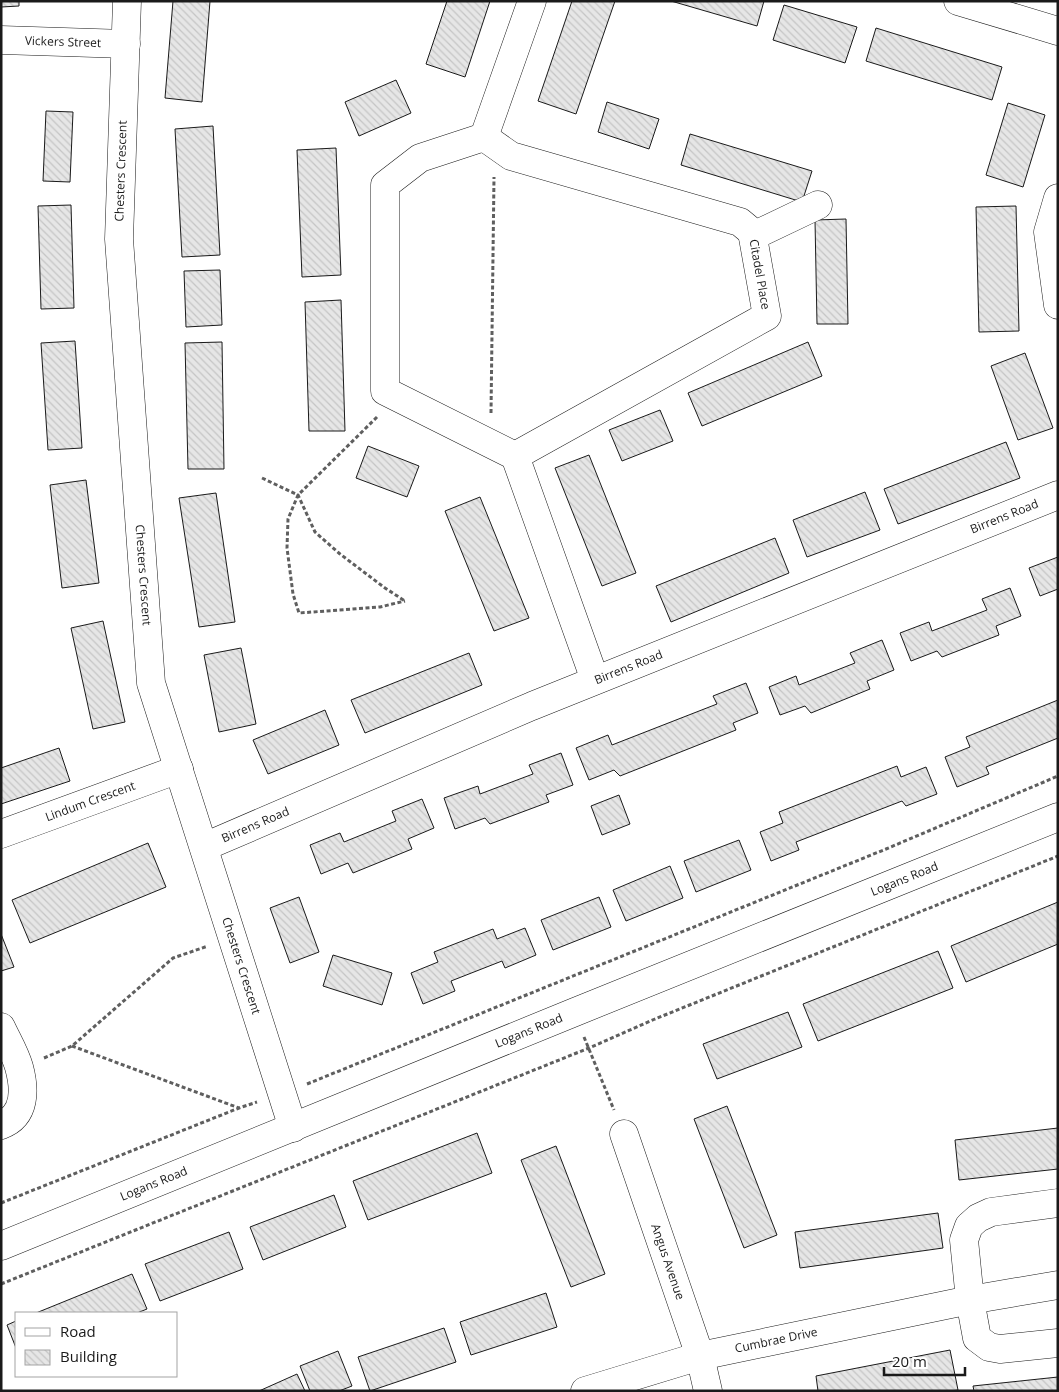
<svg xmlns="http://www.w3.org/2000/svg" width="1059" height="1392" viewBox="0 0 1059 1392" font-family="'Open Sans',sans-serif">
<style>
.building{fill:url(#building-back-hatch);stroke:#1a1a1a}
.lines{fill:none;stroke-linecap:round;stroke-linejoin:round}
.minor-casing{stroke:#1a1a1a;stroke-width:29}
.path{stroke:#5f5f5f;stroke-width:3;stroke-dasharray:4 2.5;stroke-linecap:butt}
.minor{stroke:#fff;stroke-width:28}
.labels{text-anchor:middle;stroke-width:4;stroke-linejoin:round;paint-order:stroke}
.street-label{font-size:12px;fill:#1a1a1a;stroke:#fff}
</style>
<defs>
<pattern id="building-back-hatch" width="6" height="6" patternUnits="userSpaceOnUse" patternTransform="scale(1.25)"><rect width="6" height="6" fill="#e6e6e6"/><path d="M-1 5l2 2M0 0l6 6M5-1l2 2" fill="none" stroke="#c5c5c5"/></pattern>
</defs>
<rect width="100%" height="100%" fill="#fff"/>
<!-- building -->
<path class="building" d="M1,1h18v5l-18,1z
M173,1h37l-8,101 -37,-4z
M447,1h43l-25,76 -39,-13z
M572,1h43l-39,113 -38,-13z
M671,1h93l-7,25z
M784,5l73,22 -12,36 -72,-23z
M876,28l126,39 -10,33 -126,-39z
M396,80l15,33 -52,23 -14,-34z
M607,102l52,17 -10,30 -51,-17z
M1008,103l37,12 -22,72 -37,-12z
M46,111l27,1 -3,70 -27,-1z
M213,126l7,129 -38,2 -7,-128z
M690,134l122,37 -10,31 -121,-37z
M336,148l5,127 -39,2 -5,-127z
M71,205l3,103 -33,1 -3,-103z
M1016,206l3,125 -40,1 -3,-125z
M846,219l2,105h-31l-2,-104z
M220,270l2,55 -36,2 -2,-56z
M341,300l4,131h-36l-4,-129z
M75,341l7,107 -34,2 -7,-107z
M222,342l2,127h-36l-3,-126z
M808,342l14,34 -120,50 -14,-33z
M1025,353l28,75 -35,12 -27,-74z
M660,410l13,31 -51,20 -13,-31z
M1006,442l14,36 -122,46 -14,-35z
M368,446l51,20 -12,31 -51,-19z
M589,455l47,118 -34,13 -47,-118z
M86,480l13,103 -37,5 -12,-103z
M865,492l15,38 -73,27 -14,-37z
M216,493l19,129 -36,5 -20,-129z
M480,497l49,121 -35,13 -49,-120z
M775,538l14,35 -118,49 -15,-36z
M1058,557v32l-18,7 -11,-28z
M1010,588l11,28 -25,10 3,9 -57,22 -5,-6 -26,10 -11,-28 29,-11 3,9 55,-21 -5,-11z
M103,621l22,101 -32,7 -22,-101z
M882,640l12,30 -27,11 3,8 -59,24 -6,-7 -25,9 -11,-28 27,-11 3,9 56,-22 -5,-10z
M241,648l15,76 -37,8 -15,-77z
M469,653l13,32 -117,48 -14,-33z
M746,683l12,30 -25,10 3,7 -116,46 -6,-6 -25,10 -13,-32 32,-13 4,10 105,-41 -4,-8z
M1058,700v38l-72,29 3,7 -32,13 -12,-30 25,-10 -4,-10z
M325,710l14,35 -71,29 -15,-34z
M59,748l11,33 -69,23v-36z
M561,753l12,32 -27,10 3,7 -59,22 -5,-6 -30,11 -11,-31 34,-12 2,8 53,-20 -4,-9z
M897,766l4,11 25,-10 11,27 -31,12 -4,-5 -106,41 3,8 -28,11 -11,-29 23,-9 -4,-11z
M619,795l11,29 -28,11 -11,-29z
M422,799l12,29 -26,11 4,10 -59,24 -5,-10 -27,11 -11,-29 30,-12 4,9 52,-21 -4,-10z
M739,840l12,30 -55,22 -12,-31z
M148,843l18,44 -136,56 -18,-43z
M670,866l13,32 -57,23 -13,-31z
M299,897l20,55 -29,11 -20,-55z
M599,897l12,30 -58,23 -12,-30z
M1058,902v42l-92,38 -15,-36z
M525,928l11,27 -31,13 -3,-7 -51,20 4,10 -32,13 -12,-31 27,-11 -4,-10 59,-23 4,10z
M1,934l13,33 -13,4z
M938,951l15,37 -135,53 -15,-37z
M333,955l59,18 -10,32 -59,-19z
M788,1012l14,35 -85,32 -14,-35z
M727,1106l50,129 -33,13 -50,-129z
M1058,1128v41l-99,11 -4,-40z
M477,1133l15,40 -124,47 -15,-39z
M556,1146l49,128 -34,13 -50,-127z
M334,1195l12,32 -83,33 -13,-33z
M938,1213l5,35 -143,20 -5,-36z
M229,1232l14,37 -83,32 -15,-37z
M132,1274l15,35 -10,4h-101z
M546,1293l11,34 -86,28 -11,-33z
M16,1321v27l-9,-23z
M444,1328l12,34 -86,29 -12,-34z
M950,1350l8,40 -7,1h-133l-2,-15z
M338,1351l14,35 -13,5h-29l-10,-25z
M297,1374l8,17h-46z
M1058,1377v14h-84l-1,-5z"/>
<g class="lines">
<!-- minor casing -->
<g class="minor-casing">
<g id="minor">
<path id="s1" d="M127,1l-8,238 32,444 142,445"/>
<path d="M532,1l-48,136 -64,21 -35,27v206l130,65 80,224"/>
<path d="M958,1l100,30"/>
<path id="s2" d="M1,40l125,4"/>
<path id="s3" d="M484,137l27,19 229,66 12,10 15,84 -252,140"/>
<path d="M1058,198l-10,34 10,73"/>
<path d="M753,236l65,-31"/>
<path id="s4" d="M1,834l178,-65"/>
<path id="s5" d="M204,847l328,-141 526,-211"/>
<path d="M1,1027c6,13 14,26 18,40 6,22 7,49 -18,58"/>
<path id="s6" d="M624,1134l76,222 8,35"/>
<path d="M1058,1203l-67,9 -13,6 -9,8 -5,14 6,60 7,38 12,9 11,2 58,-6"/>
<path id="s7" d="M1,1246l574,-234 483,-195"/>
<path id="s8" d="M585,1391l115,-35 270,-56 88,-15"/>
</g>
</g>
<!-- path -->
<path class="path" d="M491,413l3,-236
M377,417l-79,78 -10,24 -1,29 6,46 6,19 81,-6 25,-6
M262,478l36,17 17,37 25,22 45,34 20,13
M584,1037l30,73
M72,1046l167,62 18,-6
M44,1058l28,-12 101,-88 35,-12
M307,1084l579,-235 172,-73
M1,1203l238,-95
M1,1284l588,-236 66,-29 403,-163"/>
<!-- minor -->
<use href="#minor" class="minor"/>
</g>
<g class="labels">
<!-- street labels -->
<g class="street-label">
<text dy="4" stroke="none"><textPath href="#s2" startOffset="62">Vickers Street</textPath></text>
<text transform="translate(121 171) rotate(-88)" y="4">Chesters Crescent</text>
<text dy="4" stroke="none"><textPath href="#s3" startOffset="330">Citadel Place</textPath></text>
<text dy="4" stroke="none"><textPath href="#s5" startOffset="866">Birrens Road</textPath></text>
<text dy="4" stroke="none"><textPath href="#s1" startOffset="575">Chesters Crescent</textPath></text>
<text dy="4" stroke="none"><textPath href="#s5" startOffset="461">Birrens Road</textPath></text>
<text dy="4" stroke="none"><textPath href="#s4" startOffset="95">Lindum Crescent</textPath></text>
<text dy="4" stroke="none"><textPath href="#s5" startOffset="56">Birrens Road</textPath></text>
<text dy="4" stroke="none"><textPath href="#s7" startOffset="975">Logans Road</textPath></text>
<text dy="4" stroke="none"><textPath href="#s1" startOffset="980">Chesters Crescent</textPath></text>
<text dy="4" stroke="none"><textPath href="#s7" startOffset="570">Logans Road</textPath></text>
<text dy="4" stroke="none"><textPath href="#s7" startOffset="165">Logans Road</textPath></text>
<text dy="4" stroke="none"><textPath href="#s6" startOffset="135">Angus Avenue</textPath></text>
<text dy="4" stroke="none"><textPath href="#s8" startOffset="198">Cumbrae Drive</textPath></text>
</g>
</g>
<!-- border -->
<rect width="1059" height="1392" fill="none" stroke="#1a1a1a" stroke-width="5"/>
<!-- legend -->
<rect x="15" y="1312" width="162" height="65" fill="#ffffff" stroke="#a3a3a3"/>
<rect x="25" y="1328" width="25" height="8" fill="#ffffff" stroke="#a3a3a3"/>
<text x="60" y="1337" font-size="15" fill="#1a1a1a">Road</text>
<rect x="25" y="1350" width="25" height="15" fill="url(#building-back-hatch)" stroke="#a3a3a3"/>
<text x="60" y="1362" font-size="15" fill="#1a1a1a">Building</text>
<!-- scale -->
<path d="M884 1367v8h81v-8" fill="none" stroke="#1a1a1a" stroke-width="2.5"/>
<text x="892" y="1367" font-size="15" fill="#1a1a1a" stroke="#ffffff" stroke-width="4" paint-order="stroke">20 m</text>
</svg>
